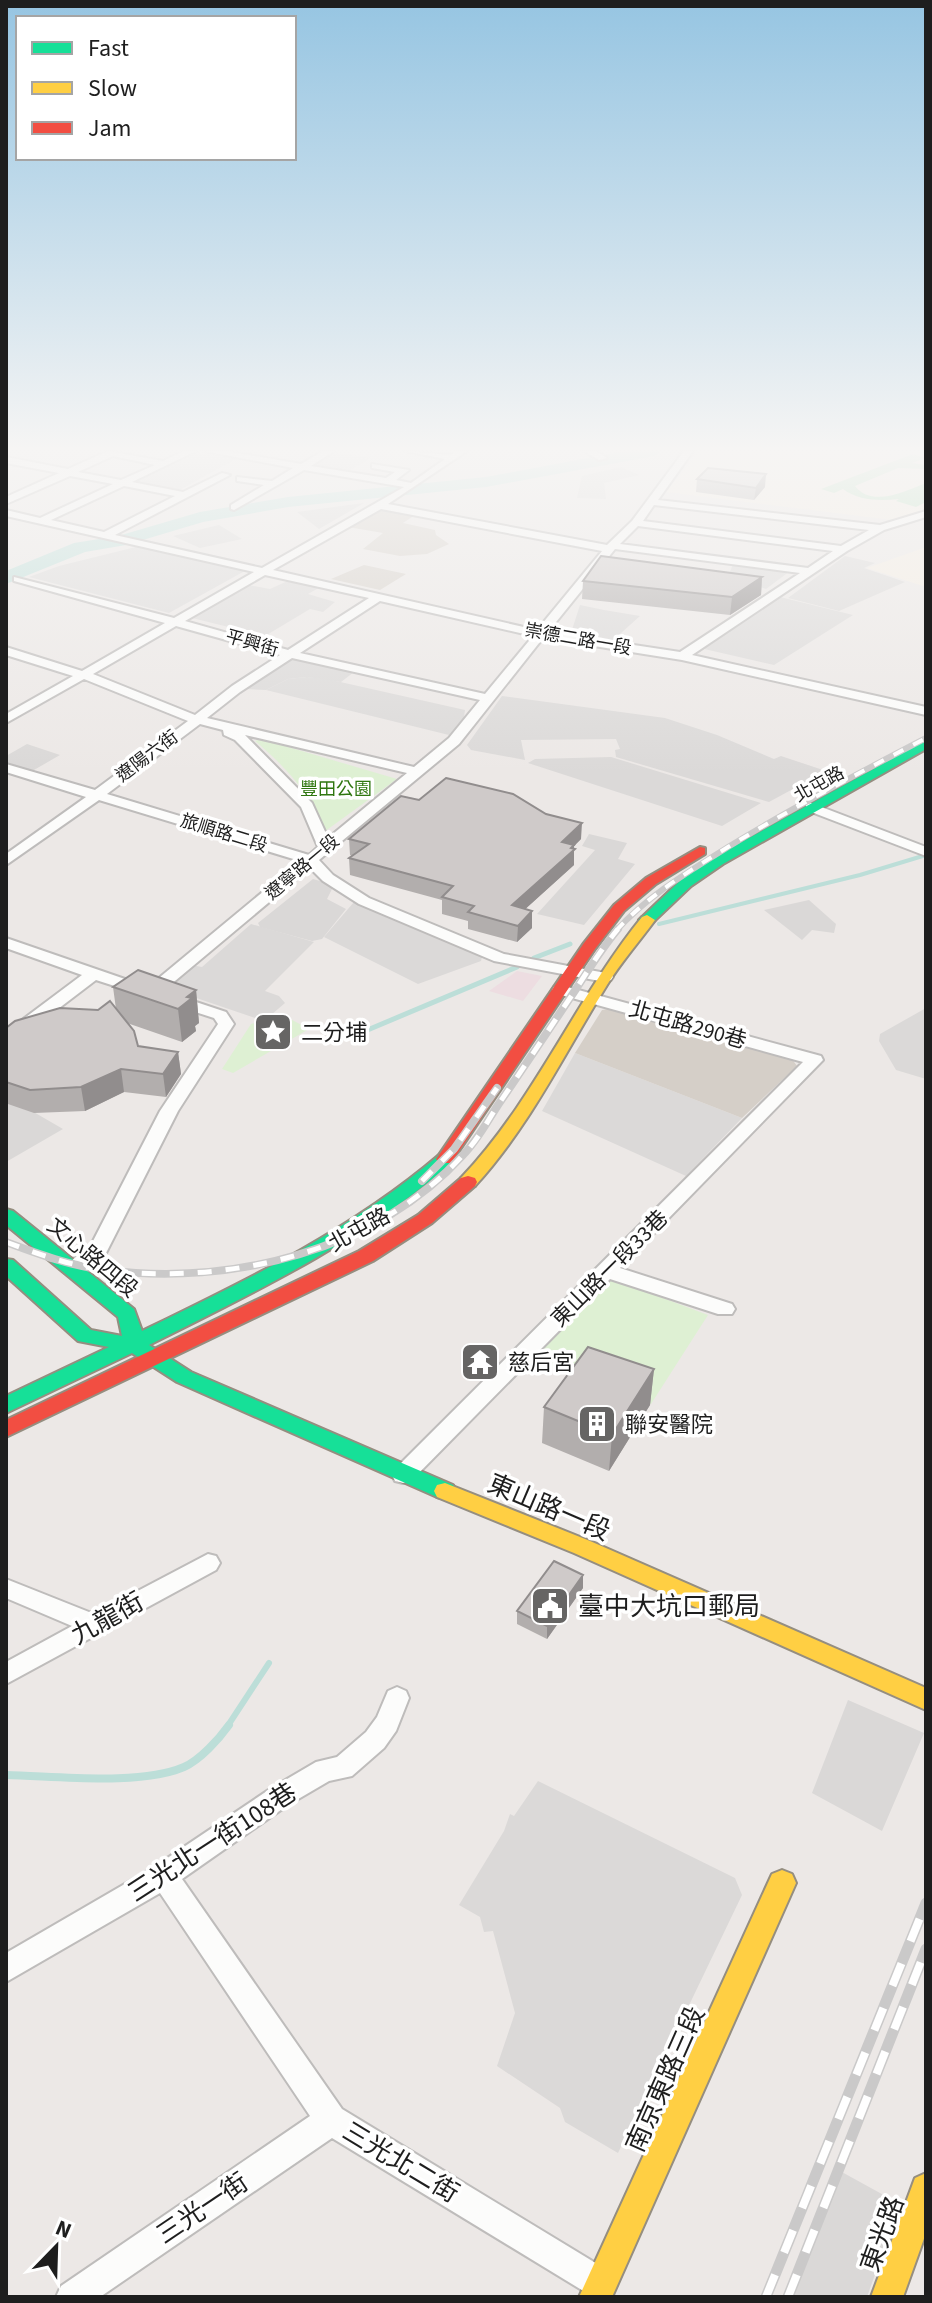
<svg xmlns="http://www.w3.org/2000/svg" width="932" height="2303" viewBox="0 0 932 2303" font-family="'Source Sans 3','Noto Sans TC',sans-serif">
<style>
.residential{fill:#dbd9d8}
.commercial{fill:#eddde1}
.education{fill:#f5ede2}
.construction{fill:#d5cfc8}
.park{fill:#def0d3}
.pitch{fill:#b4e0bc}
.parking{fill:#dad8d7}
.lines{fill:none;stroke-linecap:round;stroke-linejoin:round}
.stream-far3{stroke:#bcded8;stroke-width:4}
.stream-far2{stroke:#bcded8;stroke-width:5}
.stream-far1{stroke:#bcded8;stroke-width:6}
.stream{stroke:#bcded8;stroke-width:8}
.river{fill:#bcded8;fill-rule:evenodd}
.street-casing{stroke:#bebcbb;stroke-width:4}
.fast-casing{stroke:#958e80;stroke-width:4}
.slow-casing{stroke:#958e80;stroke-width:4}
.jam-casing{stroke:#958e80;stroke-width:4}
.street{fill:#fcfcfb;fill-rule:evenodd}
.fast{fill:#16e098;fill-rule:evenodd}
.slow{fill:#ffcf43;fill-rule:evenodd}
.jam{fill:#f24e42;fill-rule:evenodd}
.rail-far2-casing{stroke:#cac9c9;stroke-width:6}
.rail-far1-casing{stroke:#cac9c9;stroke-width:8}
.rail-casing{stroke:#cac9c9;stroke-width:11}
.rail-far2{stroke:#fff;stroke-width:4;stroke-dasharray:11;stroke-linecap:butt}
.rail-far1{stroke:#fff;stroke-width:5;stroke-dasharray:14;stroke-linecap:butt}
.rail{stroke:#fff;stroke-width:8;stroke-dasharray:24;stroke-linecap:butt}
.wall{fill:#b2aead}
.shaded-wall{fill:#918d8d}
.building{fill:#cfcac9;stroke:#918d8d;stroke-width:2}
.labels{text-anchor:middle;stroke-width:7;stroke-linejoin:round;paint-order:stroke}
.far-street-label{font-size:18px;fill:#1e1e1e;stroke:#fff}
.far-park-label{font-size:18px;fill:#307711;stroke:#fff}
.street-label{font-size:22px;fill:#1e1e1e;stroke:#fff}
.poi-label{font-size:22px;fill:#1e1e1e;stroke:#fff;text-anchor:start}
.near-street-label{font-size:26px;fill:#1e1e1e;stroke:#fff}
.near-poi-label{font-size:26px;fill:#1e1e1e;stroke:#fff;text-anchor:start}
</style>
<rect width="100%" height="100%" fill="#ece8e6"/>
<!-- residential -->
<path class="residential" d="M192,452l44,7 -60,33 -51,-10z
M331,452l40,6 -24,14 -38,-6z
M621,467l18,8 -35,8 2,16 -29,-1 5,-22z
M219,525l23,14 -42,9 -27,-12z
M152,543l100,24 -83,46 -140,-36 30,-11z
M733,564l57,7 -24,18 -26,-9 -10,-8z
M292,579l30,7 -14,8 27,8 -12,10 -13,-3 -45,27 -73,-18 56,-33 22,4z
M776,596l77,19 -79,50 -74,-17z
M307,677l20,2 138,31 -1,7 -15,18 -183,-45 22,-11z
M502,696l163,22 52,17 57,24 7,-3 45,15 -57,31 -153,-45 -1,-7 5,-1 -4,-10 -95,1 4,20 -54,-10 -4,-5z
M611,757l150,46 -39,23 -194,-63 7,-4z
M354,902l128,55 -1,4 -63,23 -94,-47z
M251,924l63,18 -49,49 14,5 6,7 -21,18 -97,-33 24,-23 11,2z
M926,1008v71l-30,-9 -17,-29 1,-7z
M575,1053l167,65 -56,58 -144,-65z
M538,1781l197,97 7,17 -124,258 -53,-31 -5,-14 -63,-42 18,-53 -22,-82 -9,1 -4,-15 -21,-12 45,-74 6,-17 4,2z"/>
<!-- commercial -->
<path class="commercial" d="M517,971l25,5 -19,25 -34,-10z"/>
<!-- education -->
<path class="education" d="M700,451h226v62l-34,7 -226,-28z
M926,547v40l-59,-19z"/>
<!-- construction -->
<path class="construction" d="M377,509l38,6 -12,8 32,7 1,5 13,9 -22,10 -27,2 -37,-7 20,-16 -35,-6z
M364,565l42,9 -26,16 -49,-11z
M613,1008l179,51 5,7 -55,52 -167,-65 27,-43z"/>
<!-- park -->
<path class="park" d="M261,739l136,40 -73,53c-12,-37 -39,-66 -69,-91z
M283,1015l26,14 -76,44 -11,-4 29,-45z
M607,1277l101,38 -57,89 -120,-44z"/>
<!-- pitch -->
<path class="pitch" d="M913,454l12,4 -13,5 14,2v4l-28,-1 -43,18c17,22 51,5 71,-3v19l-10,5 -20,-6 3,-2c-19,2 -40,2 -56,-10l-9,4 -13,-4z"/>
<!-- parking -->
<path class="parking" d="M364,503l-45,26 -22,-17z
M845,556l30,7 -11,5 41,14 -66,29 -51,-13z
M580,605l24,5 36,6 -29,26 -41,-6z
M287,660h11l56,12 -13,10 -34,-5 -19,2 -22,11 -21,-1z
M27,744l33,11 -33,19 -21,-6v-12z
M589,834l38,9 -9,16 17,5 -51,61 -47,-11 58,-64 -13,-4z
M313,879l21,6 -7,14 19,10 -24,30 -10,2 -52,-14 -2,-4z
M809,900l27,24 -2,9 -22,-3 -10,10 -38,-30z
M6,1100l19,7 38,22 -57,33z
M848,1700l76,33 -42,98 -70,-38z
M840,2171l60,33 -33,93h-75z"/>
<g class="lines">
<!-- stream-far3 -->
<path class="stream-far3" d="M659,924l201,-49 66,-20"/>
<!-- stream-far2 -->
<path class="stream-far2" d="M534,958l36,-14
M358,1034l159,-67"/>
<!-- stream-far1 -->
<path class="stream-far1" d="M227,1727l42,-64"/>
<!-- stream -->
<path class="stream" d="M6,1775c50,1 134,11 178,-8 16,-7 35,-28 45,-42"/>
<!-- river -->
<path class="river" d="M625,451h37l-8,5 -168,31 -198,20 -85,15 -77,23 -41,7 -79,32v-13l68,-28 44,-7 82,-24 88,-15 198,-20z"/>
<!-- street casing -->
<g class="street-casing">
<path id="street" d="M108,451l55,10 21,-10h12l-64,31 51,10 39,-19 8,2 -115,60 147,33 142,-81 -100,-17 -70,40 -3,-1v-4l33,-20 -27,-4v-4l35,4 21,-13 -89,-17h22l75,13 22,-13h11l-23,15 75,12 9,-6 -23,-4v-4l37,6 -13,10 15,3 34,-24 -40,-8 46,4 5,-4h11l-79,53 219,41 25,-24 52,-70h9l-35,49 222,25 46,-14v6l-42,13 -37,21 -155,104 234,52v8l-244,-55 -139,-22 -84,106 -140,116 14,15 36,23 135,56 107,20 2,3 -2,3 -6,2 -111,-21 -135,-57 -36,-23 -13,-13 -147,123 63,21 8,12 -56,87 -72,142 -27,20h-14l-3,-5 29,-23 69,-134 58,-87 -4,-6 -118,-38 -84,64 -6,1v-13l76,-57 -76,-27v-10l142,49 152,-126 -201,-61 -93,65v-11l80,-57 -80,-25v-8l89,26 93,-69 -104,-42 -78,44v-9l67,-38 -67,-21v-8l76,24 83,-48 -151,-42v-4l160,41 80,-46 -248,-56v-6l34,8 73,-34 -43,-8 -64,28v-7l53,-24 -53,-10v-6l62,12zM113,456l42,9 -34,15 -43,-8zM124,486l51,10 -71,36 -53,-12zM654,505l215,25 -28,16 -198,-25zM381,509l221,42 -65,79 -264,-60zM638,526l195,25 -25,17 -188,-24zM615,549l185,24 -120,79 -132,-20zM265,575l104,23 -81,52 -103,-29zM380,601l153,35 -48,58 -185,-41zM176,626l104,29 -48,31 -37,29 -102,-41zM292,658l188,42 -31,38 -35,29 -207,-49 33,-26zM200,724l23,6 1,5 11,5 66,67 17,40 -9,8 -202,-61zM245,735l162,38 -79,65 -16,-35z
M584,451h12l11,7 -8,2z
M811,803l115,44v9l-120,-46v-6z
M560,985l261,71 2,4 -203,208 112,36 3,5 -3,5h-14l-108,-35 -199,202 -8,2 -8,-2 -3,-6 3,-6 408,-407 -249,-69 -2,-3 2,-3z
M208,1554l8,2 4,7 -4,7 -210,114v-22l66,-36 -66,-28v-19l88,35z
M397,1687l9,4 3,7 -13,33 -12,17 -32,28 -23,5 -41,24 -106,74 160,230 270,164 5,11 -5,11h-22l-258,-157 -232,159h-44l5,-11 249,-170 -150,-223 -154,89v-29l148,-86 116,-78 46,-27 21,-5 29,-25 11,-15 11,-26z"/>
</g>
<!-- fast casing -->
<g class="fast-casing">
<path id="fast" d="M926,740v9l-203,115 -32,22 -39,37h-10l-3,-3 42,-40 32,-22z
M445,1153l9,6 -3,4c-89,78 -196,129 -302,182l42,27 262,113 3,6 -3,6 -8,2 -8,-2 -260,-115 -45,-29 -126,60v-17l103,-49 -31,-6 -72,-65v-17l7,1 78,70 31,6 -4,-19 -112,-92v-16l7,2 121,98 8,22c103,-50 208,-100 297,-176z"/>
</g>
<!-- slow casing -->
<g class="slow-casing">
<path id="slow" d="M647,915l8,5c-16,22 -34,42 -48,65 -43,69 -77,141 -132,201h-14l-2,-4 2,-4c74,-78 114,-178 181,-261z
M445,1483l145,58 336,147v22l-352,-157 -137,-56 -3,-6 3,-6z
M782,1870l10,4 4,9 -184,414h-33l193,-423z
M926,2173v60l-23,64h-32l44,-119z"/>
</g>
<!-- jam casing -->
<g class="jam-casing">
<path id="jam" d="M700,847l5,1v6l-49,30 -32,27 -29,38 -144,214h-12l-3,-4 3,-4 145,-212 30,-38 32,-27z
M468,1176l7,2 2,4 -2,4 -43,37 -59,38 -367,176v-17l353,-169 59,-36 43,-37z"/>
</g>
<!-- street -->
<use href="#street" class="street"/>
<!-- fast -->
<use href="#fast" class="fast"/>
<!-- slow -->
<use href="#slow" class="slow"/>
<!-- jam -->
<use href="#jam" class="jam"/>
<!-- rail-far2 casing -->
<g class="rail-far2-casing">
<path id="rail-far2" d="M616,931c31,-35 72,-59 112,-84 64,-39 131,-74 198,-109"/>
</g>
<!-- rail-far1 casing -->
<g class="rail-far1-casing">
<path id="rail-far1" d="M422,1181l32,-32 43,-61
M6,1242c32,12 65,24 99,28 126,16 271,-19 358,-115 14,-14 24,-33 35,-50 26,-38 52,-77 78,-116 13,-20 26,-41 42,-60"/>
</g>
<!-- rail casing -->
<g class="rail-casing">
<path id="rail" d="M766,2297l160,-394
M788,2297l138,-348"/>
</g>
<!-- rail-far2 -->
<use href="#rail-far2" class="rail-far2"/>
<!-- rail-far1 -->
<use href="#rail-far1" class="rail-far1"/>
<!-- rail -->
<use href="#rail" class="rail"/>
</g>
<!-- wall -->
<path class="wall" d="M697,479l68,8 -11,13 -58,-8z
M762,577l-1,18 -31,20 -148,-16 1,-18z
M419,800l162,39 -7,7v19l-49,44 7,2v17l-15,14 -49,-13v-8l-26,-7v-14l-92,-25 -1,-17 4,-2 -3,-1 -1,-16z
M113,987l83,3 3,33 -4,3 1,5 -14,11 -55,-19 11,23 40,6 3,22 -15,23 -42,-5 -39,19 -51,2 -26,-9 -2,-2v-74l92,-18 18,-1z
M654,1369l-4,36 -41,66 -67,-28 2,-36z
M583,1575v13l-36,51 -30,-15v-13z"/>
<!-- shaded-wall -->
<path class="shaded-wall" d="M766,474l-1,13 -11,13 2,-12z
M762,577l-1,18 -31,20 2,-18z
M582,823l-1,16 -7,7v19l-63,57 1,-17 50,-63z
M532,911v17l-15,14 1,-16z
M196,990l3,33 -4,3 1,5 -14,11 -4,-33 9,-12z
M178,1052l3,22 -15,23 -3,-23z
M121,1069l3,23 -39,19 -4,-24z
M654,1369l-4,36 -41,66 3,-36z
M583,1575v13l-36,51v-13z"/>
<!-- building -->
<path class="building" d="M708,468l58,6 -10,14 -59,-9z
M601,556l161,21 -30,20 -149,-16z
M446,778l67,16 33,20 36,9 -20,19 12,3 -3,3 4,1 -63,56 20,6 -14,15 -50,-14 6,-6 -32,-9 11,-11 -104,-28 20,-14 -20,-5 52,-43 18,4z
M138,970l58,20 -9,7 5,1 -14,11 -65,-22z
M110,1001l24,30 4,15 40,6 -15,22 -42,-5 -40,18 -51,3 -24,-8v-54l9,-7 45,-13 38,2z
M588,1347l66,22 -42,66 -68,-28z
M554,1561l29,14 -36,51 -30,-15z"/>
<!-- sky -->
<linearGradient id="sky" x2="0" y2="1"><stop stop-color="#96c5e2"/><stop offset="0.58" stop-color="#f6f5f4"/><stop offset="1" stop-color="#f6f5f4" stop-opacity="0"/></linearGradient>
<rect width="932" height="774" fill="url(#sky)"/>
<!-- icons -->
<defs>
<g id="sight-square" transform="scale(2)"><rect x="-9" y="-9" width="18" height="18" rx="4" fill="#666564" stroke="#fff"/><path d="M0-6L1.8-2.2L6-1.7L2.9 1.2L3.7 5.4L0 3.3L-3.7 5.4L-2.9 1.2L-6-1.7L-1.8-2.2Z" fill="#fff"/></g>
<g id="temple-square" transform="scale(2)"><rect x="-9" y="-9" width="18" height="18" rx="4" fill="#666564" stroke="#fff"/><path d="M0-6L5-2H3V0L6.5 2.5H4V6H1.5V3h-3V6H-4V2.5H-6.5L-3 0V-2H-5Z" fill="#fff"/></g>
<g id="building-square" transform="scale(2)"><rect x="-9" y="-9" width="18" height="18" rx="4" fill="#666564" stroke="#fff"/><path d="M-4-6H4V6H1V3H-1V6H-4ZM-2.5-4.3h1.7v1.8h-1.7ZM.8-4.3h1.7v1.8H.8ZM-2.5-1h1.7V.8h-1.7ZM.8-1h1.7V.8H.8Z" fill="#fff"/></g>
<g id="civic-square" transform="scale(2)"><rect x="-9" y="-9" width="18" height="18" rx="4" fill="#666564" stroke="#fff"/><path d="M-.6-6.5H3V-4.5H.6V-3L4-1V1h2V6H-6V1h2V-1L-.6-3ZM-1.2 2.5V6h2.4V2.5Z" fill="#fff"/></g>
</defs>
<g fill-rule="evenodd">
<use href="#sight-square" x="273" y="1032"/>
<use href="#temple-square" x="480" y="1362"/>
<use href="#building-square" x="597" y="1424"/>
<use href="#civic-square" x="550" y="1606"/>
</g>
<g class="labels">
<!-- far-street labels -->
<g class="far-street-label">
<text transform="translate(578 639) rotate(10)" y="6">崇德二路一段</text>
<text transform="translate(252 643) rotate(16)" y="6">平興街</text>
<text transform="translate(147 756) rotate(-37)" y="6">遼陽六街</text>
<text transform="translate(819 784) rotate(-29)" y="6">北屯路</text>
<text transform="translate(224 833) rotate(17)" y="6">旅順路二段</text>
<text transform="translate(302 867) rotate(-40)" y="6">遼寧路一段</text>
</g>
<!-- far-park labels -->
<g class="far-park-label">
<text x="336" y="795">豐田公園</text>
</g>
<!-- street labels -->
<g class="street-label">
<text transform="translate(688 1024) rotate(16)" y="8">北屯路290巷</text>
<text transform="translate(359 1229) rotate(-29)" y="8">北屯路</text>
<text transform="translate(93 1257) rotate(40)" y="8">文心路四段</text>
<text transform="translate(609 1268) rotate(-45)" y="8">東山路一段33巷</text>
</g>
<!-- poi labels -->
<g class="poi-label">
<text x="301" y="1040">二分埔</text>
<text x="508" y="1370">慈后宮</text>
<text x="625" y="1432">聯安醫院</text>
</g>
<!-- near-street labels -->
<g class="near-street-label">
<text transform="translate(549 1507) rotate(23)" y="9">東山路一段</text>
<text transform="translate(107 1618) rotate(-29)" y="9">九龍街</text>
<text transform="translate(212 1842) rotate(-33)" y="9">三光北一街108巷</text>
<text transform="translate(665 2079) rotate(-66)" y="9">南京東路三段</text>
<text transform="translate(401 2162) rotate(31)" y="9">三光北二街</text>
<text transform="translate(202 2208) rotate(-34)" y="9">三光一街</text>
<text transform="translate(882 2234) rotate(-70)" y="9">東光路</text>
</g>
<!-- near-poi labels -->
<g class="near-poi-label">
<text x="578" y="1615">臺中大坑口郵局</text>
</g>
</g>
<!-- border -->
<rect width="932" height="2303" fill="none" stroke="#1e1e1e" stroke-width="16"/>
<!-- legend -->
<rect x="16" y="16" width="280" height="144" fill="#ffffff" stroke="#a5a5a5" stroke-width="2"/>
<rect x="32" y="42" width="40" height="12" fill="#16e098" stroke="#a5a5a5" stroke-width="2"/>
<text x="88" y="56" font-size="24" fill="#1e1e1e">Fast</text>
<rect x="32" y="82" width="40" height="12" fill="#ffcf43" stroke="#a5a5a5" stroke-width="2"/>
<text x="88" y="96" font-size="24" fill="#1e1e1e">Slow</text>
<rect x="32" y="122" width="40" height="12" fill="#f24e42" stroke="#a5a5a5" stroke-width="2"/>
<text x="88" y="136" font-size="24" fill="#1e1e1e">Jam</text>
<!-- north arrow -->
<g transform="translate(56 2247) rotate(23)" stroke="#ffffff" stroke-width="6" paint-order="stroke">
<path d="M0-6L14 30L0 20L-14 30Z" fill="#1e1e1e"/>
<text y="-12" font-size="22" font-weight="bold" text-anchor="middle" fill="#1e1e1e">N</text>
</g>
</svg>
